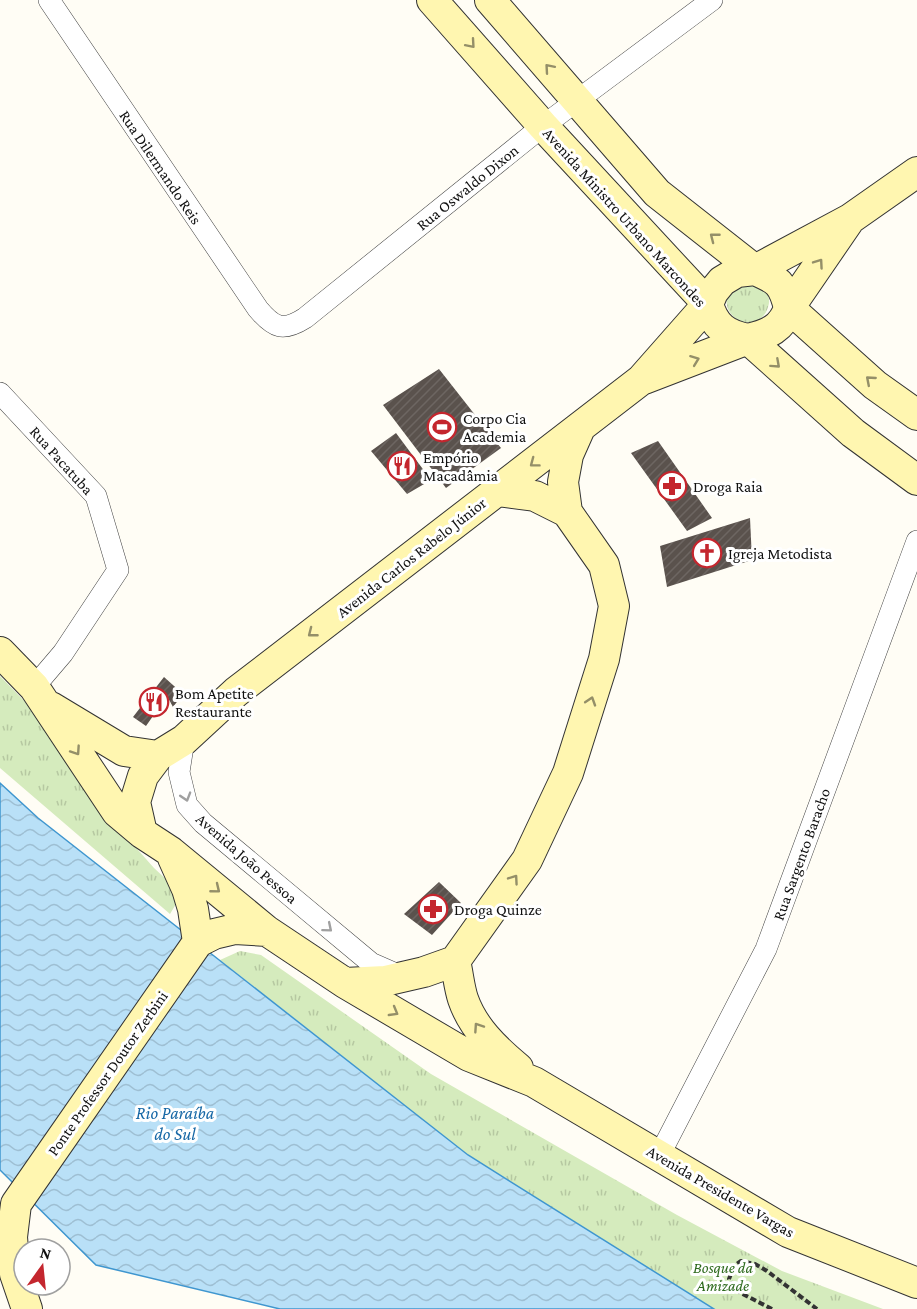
<svg xmlns="http://www.w3.org/2000/svg" width="917" height="1309" viewBox="0 0 917 1309" font-family="'Crimson Pro',serif">
<style>
.park{fill:url(#park-tufts)}
.water{fill:url(#water-waves);stroke:#3f96cf;stroke-width:1.5}
.building{fill:url(#building-hatch)}
.lines{fill:none;stroke-linecap:round;stroke-linejoin:round}
.street-casing{stroke:#444;stroke-width:22}
.secondary-casing{stroke:#333;stroke-width:32}
.path{stroke:#333;stroke-width:4;stroke-dasharray:6 3;stroke-linecap:butt}
.street{stroke:#fff;stroke-width:21}
.secondary{stroke:#fff6b0;stroke-width:30}
.oneway{stroke:#948f68}
.oneway2{stroke:#a0a0a0}
.labels{text-anchor:middle;stroke-width:6;stroke-linejoin:round;paint-order:stroke}
.street-label{font-size:16px;fill:#111;stroke:#fff}
.poi-label{font-size:16px;fill:#111;stroke:#fff;text-anchor:start}
.park-label{font-size:16px;font-style:italic;fill:#2f6b1f;stroke:#fff}
.water-label{font-size:18px;font-style:italic;fill:#1768a6;stroke:#fff}
</style>
<defs>
<pattern id="park-tufts" width="24" height="20" patternUnits="userSpaceOnUse" patternTransform="scale(1.5)"><rect width="24" height="20" fill="#d5ebbd"/><path d="M3 7l-1-3M5 7V3M7 7l1-3M15 17l-1-3M17 17v-4M19 17l1-3" fill="none" stroke="#b6c8a1"/></pattern>
<pattern id="water-waves" width="16" height="10" patternUnits="userSpaceOnUse" patternTransform="scale(1.5)"><rect width="16" height="10" fill="#b9e0f7"/><path d="M0 5q4-4 8 0t8 0" fill="none" stroke="#9ebfd3"/></pattern>
<pattern id="building-hatch" width="6" height="6" patternUnits="userSpaceOnUse" patternTransform="scale(1.5)"><rect width="6" height="6" fill="#5a524d"/><path d="M-1 1l2-2M0 6l6-6M5 7l2-2" fill="none" stroke="#6d6662"/></pattern>
</defs>
<rect width="100%" height="100%" fill="#fffdf5"/>
<!-- park -->
<path class="park" d="M753,280c4,4 10,8 14,13 2,4 3,9 1,14 -8,28 -50,15 -40,-16z
M0,676l39,40 44,72 71,80 28,26 -12,20 -170,-146z
M240,951l21,4 170,119 246,141 105,56 101,38h-169l-246,-154 -248,-195z"/>
<!-- water -->
<path class="water" d="M0,783l38,35 430,337 246,154h-434l-184,-44 -96,-95z"/>
<!-- building -->
<path class="building" d="M439,369l62,79 -55,40 -63,-83z
M396,433l35,47 -24,14 -36,-43z
M658,441l54,77 -25,13 -56,-78z
M750,518l2,42 -85,27 -7,-41z
M164,677l19,17 -10,13 -6,-11 -21,30 -13,-9z
M439,882l22,21 -29,32 -28,-21z"/>
<g class="lines">
<!-- street casing -->
<g class="street-casing">
<path id="street" d="M49,0l209,309c16,19 25,23 47,9l238,-192 169,-126
M0,393l96,103 22,74 -55,83 -29,34
M184,740l-5,32 8,33 16,18 168,140 32,14
M659,1156l107,-207 151,-408"/>
</g>
<!-- secondary casing -->
<g class="secondary-casing">
<path id="secondary" d="M432,0l111,126 165,178c6,22 18,31 40,35l105,94 64,47
M490,0l167,193 98,77c23,10 28,13 34,38l86,77 42,30
M644,379l104,-40c20,-5 34,-10 41,-31l59,-86
M567,512l-4,-30 5,-27 12,-27
M0,652l34,35 83,125 25,21 29,19 96,79 78,52 124,73 65,26 254,150 129,51
M51,707l73,44 34,5 26,-16 52,-48 405,-312 67,-76 5,-12 9,-11 15,-9 18,-2 95,-51 67,-47
M142,833l-7,-31 8,-26 15,-20
M173,858l14,31 6,20 5,33
M198,942l16,-8 21,-5 32,2
M455,961l72,-101 41,-87 36,-114 10,-53 -10,-41 -37,-53 -32,-16 -38,-5
M455,961c3,12 4,26 8,38 10,29 32,50 55,69
M345,983l40,-2 39,-9 31,-11
M27,1309l-12,-35 -3,-37 4,-33 182,-262"/>
</g>
<!-- path -->
<path class="path" d="M772,1309l-37,-19 -6,-11 5,-13 7,-5 14,3 12,7 50,38"/>
<!-- street -->
<use href="#street" class="street"/>
<!-- secondary -->
<use href="#secondary" class="secondary"/>
</g>
<!-- one-way arrows -->
<defs><path id="oneway-chevron" d="M-2-3.5L2.5 0L-2 3.5" fill="none" stroke-width="1.6" stroke-linecap="round" stroke-linejoin="round" transform="scale(1.5)"/></defs>
<g class="oneway">
<use href="#oneway-chevron" transform="translate(471 44) rotate(49)"/>
<use href="#oneway-chevron" transform="translate(549 68) rotate(-131)"/>
<use href="#oneway-chevron" transform="translate(714 237) rotate(-142)"/>
<use href="#oneway-chevron" transform="translate(819 263) rotate(-55)"/>
<use href="#oneway-chevron" transform="translate(695 360) rotate(-21)"/>
<use href="#oneway-chevron" transform="translate(776 364) rotate(42)"/>
<use href="#oneway-chevron" transform="translate(870 380) rotate(-139)"/>
<use href="#oneway-chevron" transform="translate(534 463) rotate(143)"/>
<use href="#oneway-chevron" transform="translate(312 633) rotate(142)"/>
<use href="#oneway-chevron" transform="translate(591 701) rotate(-72)"/>
<use href="#oneway-chevron" transform="translate(76 751) rotate(56)"/>
<use href="#oneway-chevron" transform="translate(514 879) rotate(-55)"/>
<use href="#oneway-chevron" transform="translate(216 889) rotate(39)"/>
<use href="#oneway-chevron" transform="translate(394 1012) rotate(30)"/>
<use href="#oneway-chevron" transform="translate(478 1027) rotate(-124)"/>
</g>
<g class="oneway2">
<use href="#oneway-chevron" transform="translate(186 797) rotate(73)"/>
<use href="#oneway-chevron" transform="translate(328 928) rotate(40)"/>
</g>
<!-- icons -->
<defs>
<g id="stadium-ring" transform="scale(1.5)"><circle r="9.5" fill="#fff" stroke="#c4262e" stroke-width="1.5"/><path d="M0-5a6.5 5 0 1 0 0 10a6.5 5 0 1 0 0-10ZM-3.5-1.8h7v3.6h-7Z" fill="#c4262e"/></g>
<g id="restaurant-ring" transform="scale(1.5)"><circle r="9.5" fill="#fff" stroke="#c4262e" stroke-width="1.5"/><path d="M-5-6h1v4h1v-4h1v4h1v-4h1v5L-1.5 .5V6h-2V.5L-5-1ZM5-6V6H3V1.5H1.5Q1.5-4 5-6Z" fill="#c4262e"/></g>
<g id="pharmacy-ring" transform="scale(1.5)"><circle r="9.5" fill="#fff" stroke="#c4262e" stroke-width="1.5"/><path d="M-2-6h4v4h4v4h-4v4h-4v-4h-4v-4h4Z" fill="#c4262e"/></g>
<g id="church-ring" transform="scale(1.5)"><circle r="9.5" fill="#fff" stroke="#c4262e" stroke-width="1.5"/><path d="M-1.2-6h2.4v3.5h3.3v2.4h-3.3V6h-2.4V-.1h-3.3v-2.4h3.3Z" fill="#c4262e"/></g>
</defs>
<g fill-rule="evenodd">
<use href="#stadium-ring" x="442" y="427"/>
<use href="#restaurant-ring" x="402" y="466"/>
<use href="#pharmacy-ring" x="672" y="486"/>
<use href="#church-ring" x="707" y="553"/>
<use href="#restaurant-ring" x="154" y="702"/>
<use href="#pharmacy-ring" x="433" y="909"/>
</g>
<g class="labels">
<!-- street labels -->
<g class="street-label">
<text transform="translate(161 167) rotate(56)" y="6">Rua Dilermando Reis</text>
<text transform="translate(467 187) rotate(-39)" y="6">Rua Oswaldo Dixon</text>
<text transform="translate(625 217) rotate(48)" y="6">Avenida Ministro Urbano Marcondes</text>
<text transform="translate(62 460) rotate(48)" y="6">Rua Pacatuba</text>
<text transform="translate(411 557) rotate(-38)" y="6">Avenida Carlos Rabelo Júnior</text>
<text transform="translate(801 854) rotate(-70)" y="6">Rua Sargento Baracho</text>
<text transform="translate(247 858) rotate(41)" y="6">Avenida João Pessoa</text>
<text transform="translate(107 1073) rotate(-55)" y="6">Ponte Professor Doutor Zerbini</text>
<text transform="translate(721 1191) rotate(30)" y="6">Avenida Presidente Vargas</text>
</g>
<!-- poi labels -->
<g class="poi-label">
<text x="463" y="424">Corpo Cia<tspan x="463" dy="18">Academia</tspan></text>
<text x="423" y="463">Empório<tspan x="423" dy="18">Macadâmia</tspan></text>
<text x="693" y="492">Droga Raia</text>
<text x="728" y="559">Igreja Metodista</text>
<text x="175" y="699">Bom Apetite<tspan x="175" dy="18">Restaurante</tspan></text>
<text x="454" y="915">Droga Quinze</text>
</g>
<!-- park labels -->
<g class="park-label">
<text x="723" y="1273">Bosque da<tspan x="723" dy="18">Amizade</tspan></text>
</g>
<!-- water labels -->
<g class="water-label">
<text x="175" y="1119">Rio Paraíba<tspan x="175" dy="21">do Sul</tspan></text>
</g>
</g>
<!-- north arrow -->
<g transform="translate(42 1267) rotate(15)"><circle r="28" fill="#ffffff" stroke="#a0a0a0" stroke-width="1.5"/>
<path d="M0-4.5L10 22L0 15L-10 22Z" fill="#c4262e"/>
<text y="-9" font-size="16" font-weight="bold" text-anchor="middle" fill="#111111">N</text>
</g>
</svg>
